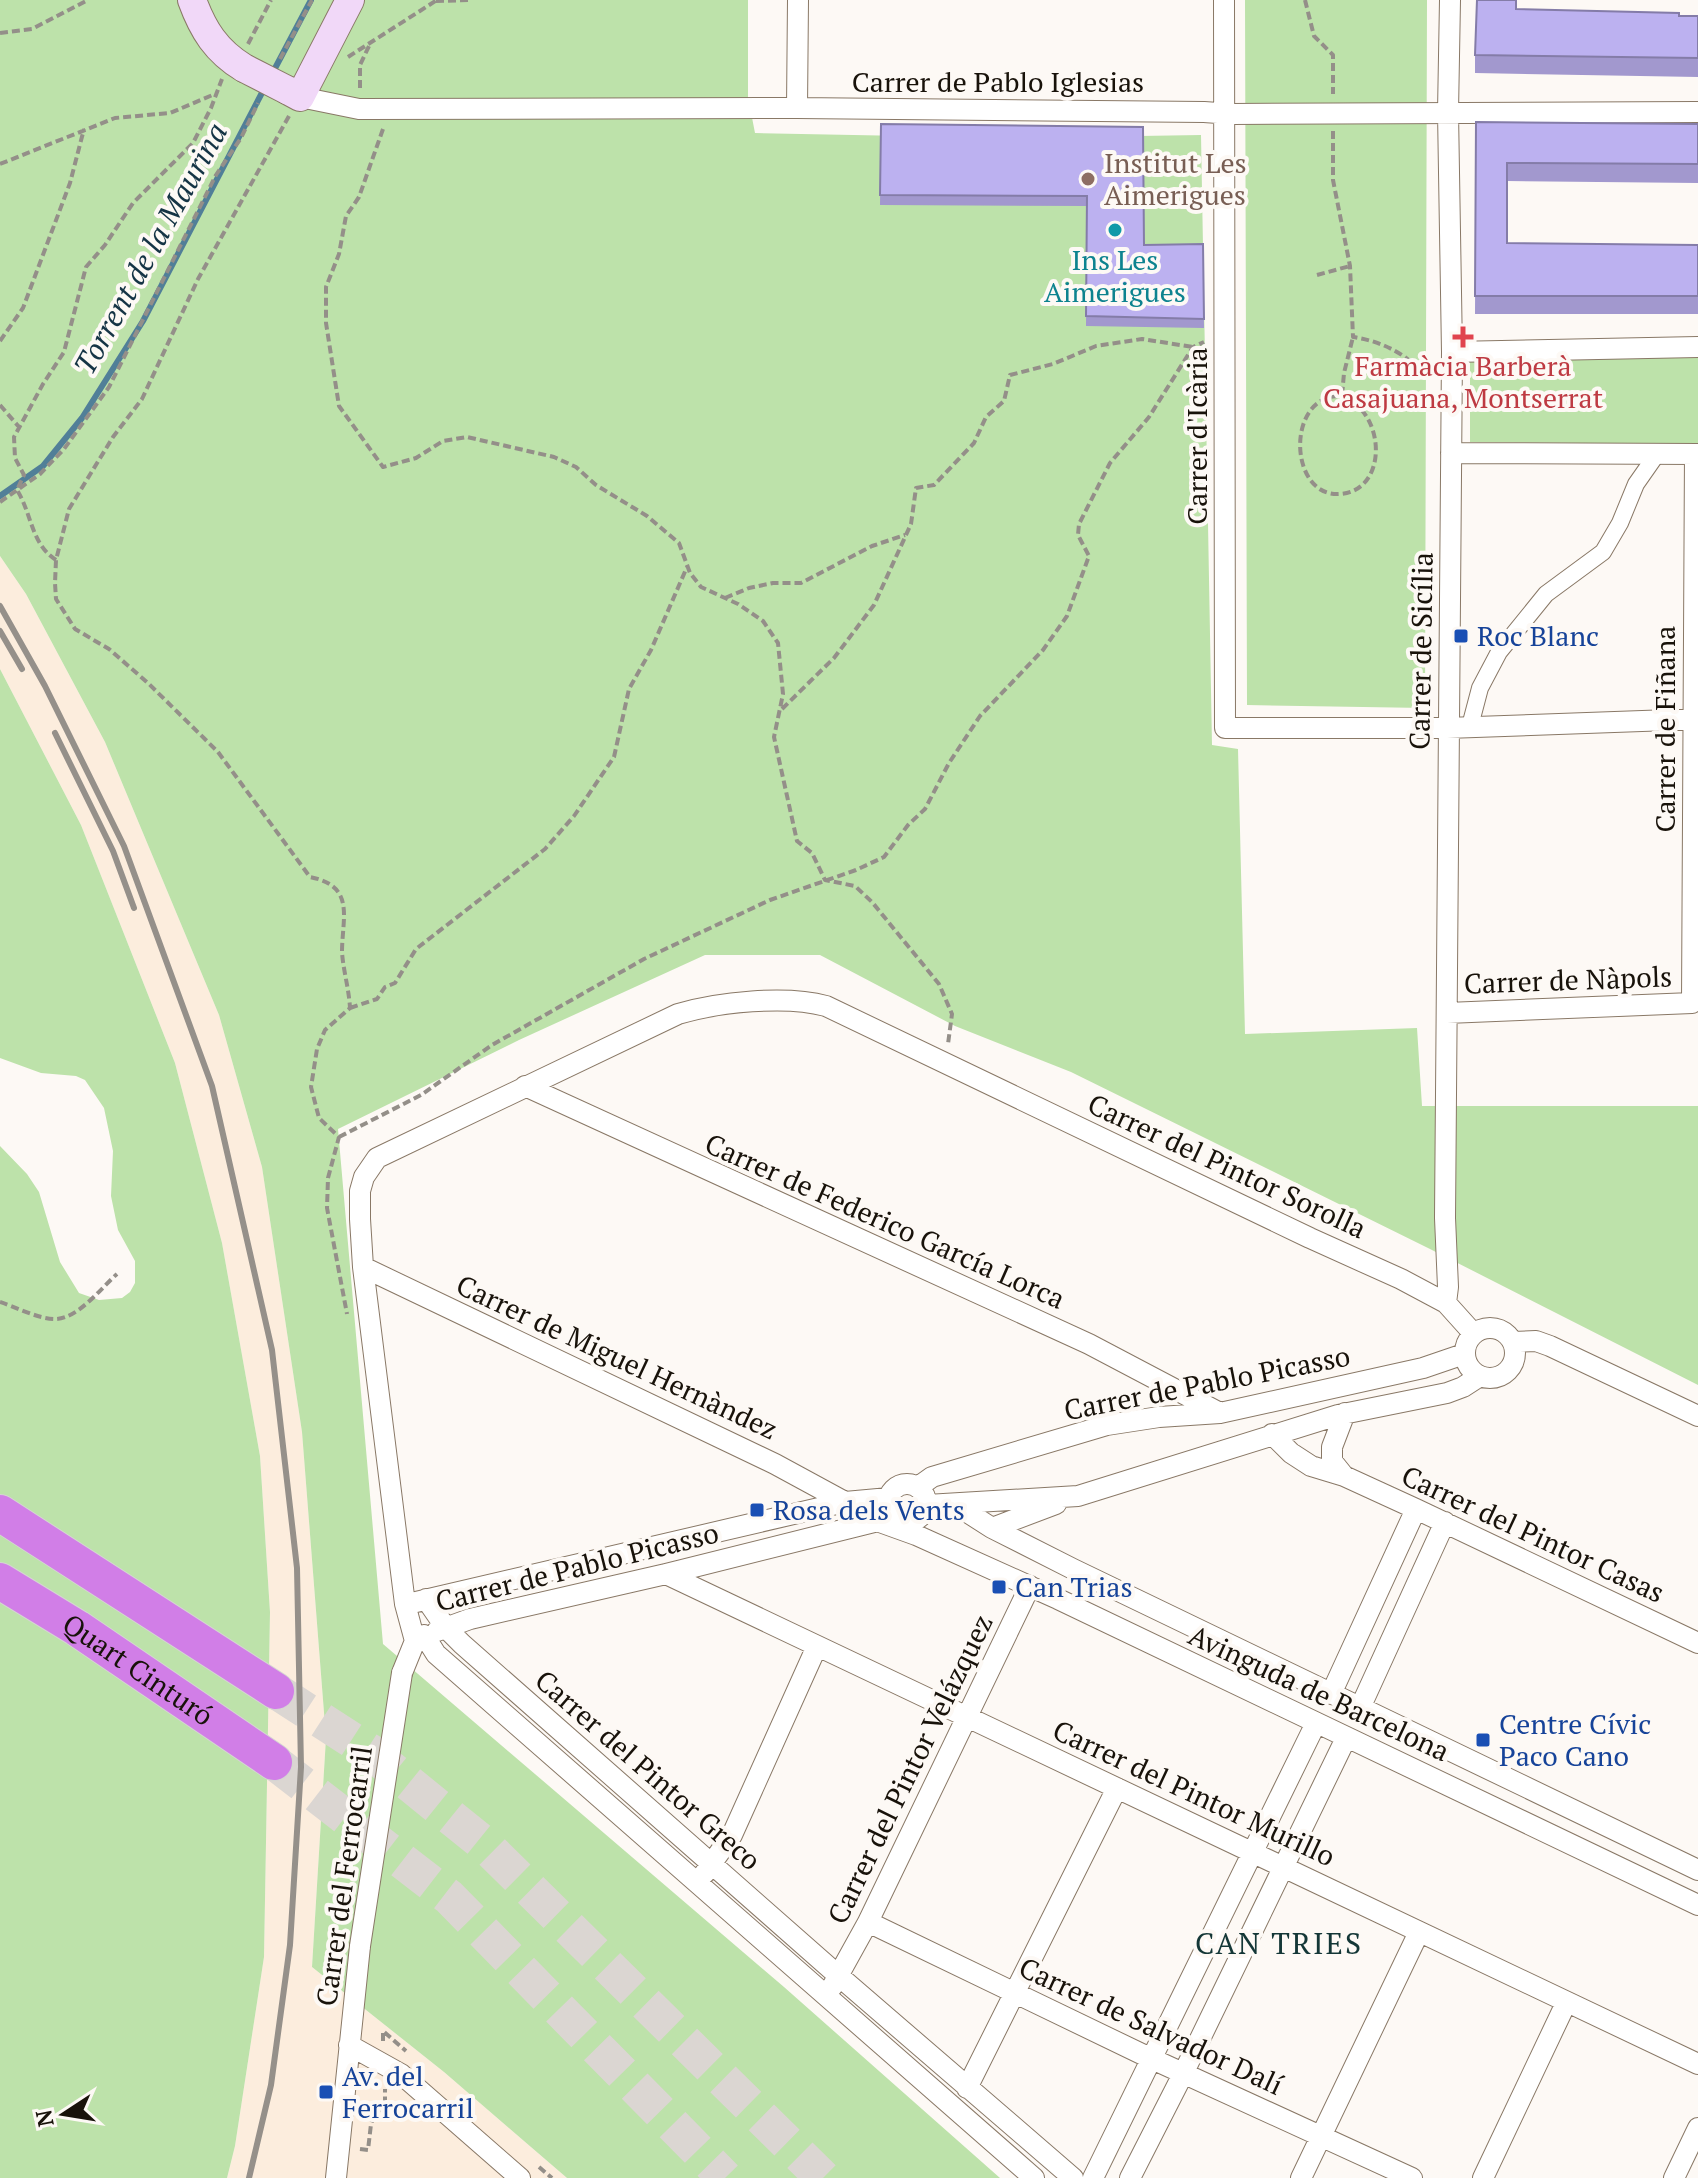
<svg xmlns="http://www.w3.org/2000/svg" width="1698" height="2178" viewBox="0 0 1698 2178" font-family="'PT Serif',serif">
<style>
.built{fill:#fceddd}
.green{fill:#bde2aa}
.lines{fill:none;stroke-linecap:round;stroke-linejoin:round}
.stream{stroke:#517f98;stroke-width:6}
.motorway-tunnel{stroke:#dbd6d2;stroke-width:36;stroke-dasharray:36 18;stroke-linecap:butt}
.pedestrian-casing{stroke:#897866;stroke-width:18}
.minor-casing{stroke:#897866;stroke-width:22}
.secondary-casing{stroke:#897866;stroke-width:30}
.motorway-casing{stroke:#d5d4d3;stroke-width:38}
.path{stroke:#948f89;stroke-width:4;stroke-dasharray:8 4;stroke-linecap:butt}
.pedestrian{stroke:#fff;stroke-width:16}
.minor{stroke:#fff;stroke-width:20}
.secondary{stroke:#f1d8f8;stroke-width:28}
.motorway{stroke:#d17ee7;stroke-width:36}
.rail{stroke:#95908a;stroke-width:6}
.minor-bridge-casing{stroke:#897866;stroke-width:22;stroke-linecap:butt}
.secondary-bridge-casing{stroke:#897866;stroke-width:30;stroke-linecap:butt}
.minor-bridge{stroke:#fff;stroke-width:20}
.secondary-bridge{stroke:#f1d8f8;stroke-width:28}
.wall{fill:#a298ce}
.building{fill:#bcb1f0;stroke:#847ca8;stroke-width:2}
.education-dot{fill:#8d6e63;stroke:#fdf9f5;stroke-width:3}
.culture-dot{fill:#0f9aa8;stroke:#fdf9f5;stroke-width:3}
.health-dot{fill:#e0444e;stroke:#fdf9f5;stroke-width:3}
.transit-dot{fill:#1a4fb4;stroke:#fdf9f5;stroke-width:3}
.labels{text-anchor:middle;stroke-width:8;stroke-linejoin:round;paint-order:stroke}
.street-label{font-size:28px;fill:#18120a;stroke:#fdf9f5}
.education-label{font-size:28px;fill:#785e54;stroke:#fdf9f5;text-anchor:start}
.culture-label{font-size:28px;fill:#0d838f;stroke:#fdf9f5}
.health-label{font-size:28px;fill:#be3a42;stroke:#fdf9f5}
.transit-label{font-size:28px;fill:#164399;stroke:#fdf9f5;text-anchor:start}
.water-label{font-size:30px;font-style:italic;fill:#153445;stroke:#fdf9f5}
.neighbourhood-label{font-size:30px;letter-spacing:2px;fill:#143737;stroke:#fdf9f5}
</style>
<rect width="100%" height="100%" fill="#fdf9f5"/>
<!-- built -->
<path class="built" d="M0,556l26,38 79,148 114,273 43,152 40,265 24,306 -14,229 132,105 123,106h-340l8,-32 29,-189 6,-345 -10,-156 -38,-213 -47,-180 -94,-238 -81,-156z"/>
<!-- green -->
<path class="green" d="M0,0h748v97l7,36 255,5 191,-3 11,610 26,4 7,285 172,-6 5,78h276v279l-268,-136 -359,-177 -116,-46 -135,-71h-115l-186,85 -181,89 45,515 401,343 216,191h-433l-123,-106 -132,-105 14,-229 -24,-306 -40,-265 -43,-152 -114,-273 -79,-148 -26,-38z
M1245,0h182l-2,708 -178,-3z
M1698,357v87l-228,-2v-82z
M0,669l81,156 94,238 47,180 38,213 10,156 -6,345 -29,189 -8,32h-227v-1032l27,28 12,18 21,70 19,31 20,7 23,-2 8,-6 5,-9v-22l-17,-31 -7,-34 2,-45 -9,-43 -19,-28 -9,-4 -35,-3 -41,-15z"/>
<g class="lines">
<!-- stream -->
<path class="stream" d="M272,74l39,-74
M0,496l43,-30 39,-48 61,-97 122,-234"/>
<!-- motorway-tunnel -->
<path class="motorway-tunnel" d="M276,1691l93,60 115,93 339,334
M274,1762l175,135 276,281"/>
<!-- pedestrian casing -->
<g class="pedestrian-casing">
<path id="pedestrian" d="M1470,726l10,-38 19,-36 47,-58 57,-42 17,-29 16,-39 21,-30"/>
</g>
<!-- minor casing -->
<g class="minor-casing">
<path id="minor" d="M1224,0l1,728h222l251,-9
M300,97l59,12 438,-1 407,4 28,2 466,-2
M797,108l1,-108
M1452,352l246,-5
M1451,453l247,1
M1447,1013l245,-10 3,-549
M525,1086l564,258 131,69
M363,1267l412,197 70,38
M1446,1303l2,-16 -3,-69 7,-866 -4,-240 2,-112
M1465 1353a25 25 0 1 1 50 0a25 25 0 1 1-50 0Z
M1513,1342l23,-1 14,5 148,70
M1272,1434l19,19 20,13 33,10 72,33 282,134
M1344,1476l-12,-15v-14l13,-34
M888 1503a19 19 0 1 1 38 0a19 19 0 1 1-38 0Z
M918,1487l14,-10 175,-52 52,-8 61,-4 203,-45 41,-14
M927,1505l151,-9 260,-81 109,-22 16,-6 17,-11
M956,1505l36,23 81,41 625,301
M877,1521l39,14 142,64 640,306
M992,1528l64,-24
M666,1574l1032,490
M426,1599l20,29 16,16 378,333 233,201
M416,1602l429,-100 44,-4
M437,1631l33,-12 196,-45 224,-56
M424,1635l12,19 598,524
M402,1673l13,-32 -10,-37 -42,-337 -3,-48v-28l4,-14 13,-19 301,-144c40,-12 108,-19 148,-8l484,232 91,41 45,24 27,30
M1331,1694l85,-185
M1360,1708l85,-186
M704,1874l28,-39 85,-189
M868,1922l282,136 262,120
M832,1987l36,-65 162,-336
M349,2045l52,29 119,104
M967,2088l150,-300
M336,2178l24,-232
M1093,2178l223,-455
M1130,2178l53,-104 163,-336
M1301,2178l118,-246
M1483,2178l83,-175
M1674,2178l24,-50"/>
</g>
<!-- secondary casing -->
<g class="secondary-casing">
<path id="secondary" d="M192,0c11,30 24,51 52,68
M287,90l13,7 50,-97"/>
</g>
<!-- motorway casing -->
<g class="motorway-casing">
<g id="motorway">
<path d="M0,1513l276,178"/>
<path id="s1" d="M0,1581l77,47 197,134"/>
</g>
</g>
<!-- path -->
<path class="path" d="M1305,0l9,36 19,19v39
M436,1l34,-1
M0,33l32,-4 56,-29
M248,44l23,-44
M348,57l89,-57
M280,59l32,-59
M360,88v-23l9,-19
M289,116l-91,163 -56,120 -29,38 -44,72 -13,51 -1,23 1,16 19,30 34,20 39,34 70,69 92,125c46,9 32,41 32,75 1,17 7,37 8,56l-25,22 -8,19 -6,38 8,31 20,19 -11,41 -1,30 20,106
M383,129l-24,68 -13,19 -7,38 -13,33v36l13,83 44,61 33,-9 27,-17 24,-4 87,20 22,10 20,18 51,31 32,27 11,30 11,14 37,17 25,17 15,22 5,51 -9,43 23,104 15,12 13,27 30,6 17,16 67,82 13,30 -4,30
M1333,131v49l17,86 3,71c19,3 33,8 49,18 11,7 18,19 31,21
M0,164l115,-46 55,-5 45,-19
M1317,275l33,-9
M0,341l23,-33 47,-125 14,-54
M1342,396c45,17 46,95 -2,98 -52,4 -55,-101 2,-98l2,-23 9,-36
M0,405l19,22
M0,502l40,-28 24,-25 45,-62 107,-212 25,-37 17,-35
M56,560c-25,-16 -24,-46 -39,-70l7,-15 -9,-17 -1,-21 29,-53 21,-32 22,-85 19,-22 28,-42 60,-60 18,-35 11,-29
M725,598l24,-10 24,-5h28l71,-37 33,-11
M782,709l52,-51 40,-53 37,-81 5,-36 18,-3 40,-42 12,-26 18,-16 6,-26 43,-11 43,-18 46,-7 51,8
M350,1008l27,-9 8,-12 10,-4 21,-34 129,-100 29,-33 40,-59 15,-68 22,-39 36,-83
M339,1137l82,-42 71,-50 152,-86 126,-59 86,-30 28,-13 24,-32 17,-16 24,-46 31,-47 63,-66 24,-34 22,-60 -11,-21 1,-11 31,-61 39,-46 44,-70 11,-5
M0,1302c16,5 38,17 55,17 23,0 46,-31 62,-45
M383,2041v-10l23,20
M360,2149l8,1 3,-26 4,-11 10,-6v-18
M539,2167l13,11"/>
<!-- pedestrian -->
<use href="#pedestrian" class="pedestrian"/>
<!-- minor -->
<use href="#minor" class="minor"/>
<!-- secondary -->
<use href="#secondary" class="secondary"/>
<!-- motorway -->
<use href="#motorway" class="motorway"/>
<!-- rail -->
<path class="rail" d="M0,606l45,80 79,160 88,240 60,264 25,218 4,199 -11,178 -19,140 -22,93
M0,631l22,38
M55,733l58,118 21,57"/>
<!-- minor-bridge casing -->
<g class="minor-bridge-casing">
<path id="minor-bridge" d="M360,1946l42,-273"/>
</g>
<!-- secondary-bridge casing -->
<g class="secondary-bridge-casing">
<path id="secondary-bridge" d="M244,68l43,22"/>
</g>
<!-- minor-bridge -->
<use href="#minor-bridge" class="minor-bridge"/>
<!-- secondary-bridge -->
<use href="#secondary-bridge" class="secondary-bridge"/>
</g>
<!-- wall -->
<path class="wall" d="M1516,9l182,7v61l-223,-4v-18z
M1476,122l222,2v59l-191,-2v62l191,2v69h-223z
M881,124l262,3 1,118 59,-1 1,84 -118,-2 1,-120 -207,-1z"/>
<!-- building -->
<path class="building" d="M1477,0h39v9l163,4v3h19v42l-223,-3z
M1476,122l222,2v40l-191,-1v80l191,2v51h-223z
M881,124l262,3 1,118 59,-1 1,75 -118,-3 1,-120 -207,-1z"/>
<!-- markers -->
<circle class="education-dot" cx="1088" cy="179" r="8"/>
<circle class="culture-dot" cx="1115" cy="230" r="8"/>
<path class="health-dot" d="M1459 325h8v8h8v8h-8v8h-8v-8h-8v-8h8z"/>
<g class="transit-dot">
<rect x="1453" y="628" width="16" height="16" rx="4"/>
<rect x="749" y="1502" width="16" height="16" rx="4"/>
<rect x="991" y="1579" width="16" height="16" rx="4"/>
<rect x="1475" y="1732" width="16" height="16" rx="4"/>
<rect x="318" y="2084" width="16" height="16" rx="4"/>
</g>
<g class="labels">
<!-- street labels -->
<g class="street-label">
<text x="998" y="92">Carrer de Pablo Iglesias</text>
<text transform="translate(1197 436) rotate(-90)" y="10">Carrer d'Icària</text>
<text transform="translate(1421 651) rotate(-89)" y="10">Carrer de Sicília</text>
<text transform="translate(1665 729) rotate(-90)" y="10">Carrer de Fiñana</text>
<text transform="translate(1568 980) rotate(-2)" y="10">Carrer de Nàpols</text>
<text transform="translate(1227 1166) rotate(25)" y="10">Carrer del Pintor Sorolla</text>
<text transform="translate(885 1221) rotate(24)" y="10">Carrer de Federico García Lorca</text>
<text transform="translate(617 1357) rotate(25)" y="10">Carrer de Miguel Hernàndez</text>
<text transform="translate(1207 1383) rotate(-11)" y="10">Carrer de Pablo Picasso</text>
<text transform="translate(1533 1534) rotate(25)" y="10">Carrer del Pintor Casas</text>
<text transform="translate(577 1567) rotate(-14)" y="10">Carrer de Pablo Picasso</text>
<text dy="10" stroke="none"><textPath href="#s1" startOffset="164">Quart Cinturó</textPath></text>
<text transform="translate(1319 1693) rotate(25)" y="10">Avinguda de Barcelona</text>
<text transform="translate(910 1769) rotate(-64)" y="10">Carrer del Pintor Velázquez</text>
<text transform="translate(648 1770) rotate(41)" y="10">Carrer del Pintor Greco</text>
<text transform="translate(1194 1793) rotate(25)" y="10">Carrer del Pintor Murillo</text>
<text transform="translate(344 1876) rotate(-82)" y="10">Carrer del Ferrocarril</text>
<text transform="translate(1151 2026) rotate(25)" y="10">Carrer de Salvador Dalí</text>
</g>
<!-- education labels -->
<g class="education-label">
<text x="1104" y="173">Institut Les<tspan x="1104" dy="32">Aimerigues</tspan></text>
</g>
<!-- culture labels -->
<g class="culture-label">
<text x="1115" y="270">Ins Les<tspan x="1115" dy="32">Aimerigues</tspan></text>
</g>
<!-- health labels -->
<g class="health-label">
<text x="1463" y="376">Farmàcia Barberà<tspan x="1463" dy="32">Casajuana, Montserrat</tspan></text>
</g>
<!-- transit labels -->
<g class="transit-label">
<text x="1477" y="646">Roc Blanc</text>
<text x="773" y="1520">Rosa dels Vents</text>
<text x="1015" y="1597">Can Trias</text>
<text x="1499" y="1734">Centre Cívic<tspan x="1499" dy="32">Paco Cano</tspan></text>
<text x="342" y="2086">Av. del<tspan x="342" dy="32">Ferrocarril</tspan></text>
</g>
<!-- water labels -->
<g class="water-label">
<text transform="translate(151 249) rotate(-61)" y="10">Torrent de la Maurina</text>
</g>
<!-- neighbourhood labels -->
<g class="neighbourhood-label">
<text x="1279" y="1954">CAN TRIES</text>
</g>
</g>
<!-- north arrow -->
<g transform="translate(64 2114) rotate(258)" stroke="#fdf9f5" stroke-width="6" paint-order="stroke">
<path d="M0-6L14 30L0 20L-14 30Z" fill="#18120a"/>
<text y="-12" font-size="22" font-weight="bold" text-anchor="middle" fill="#18120a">N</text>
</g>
</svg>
